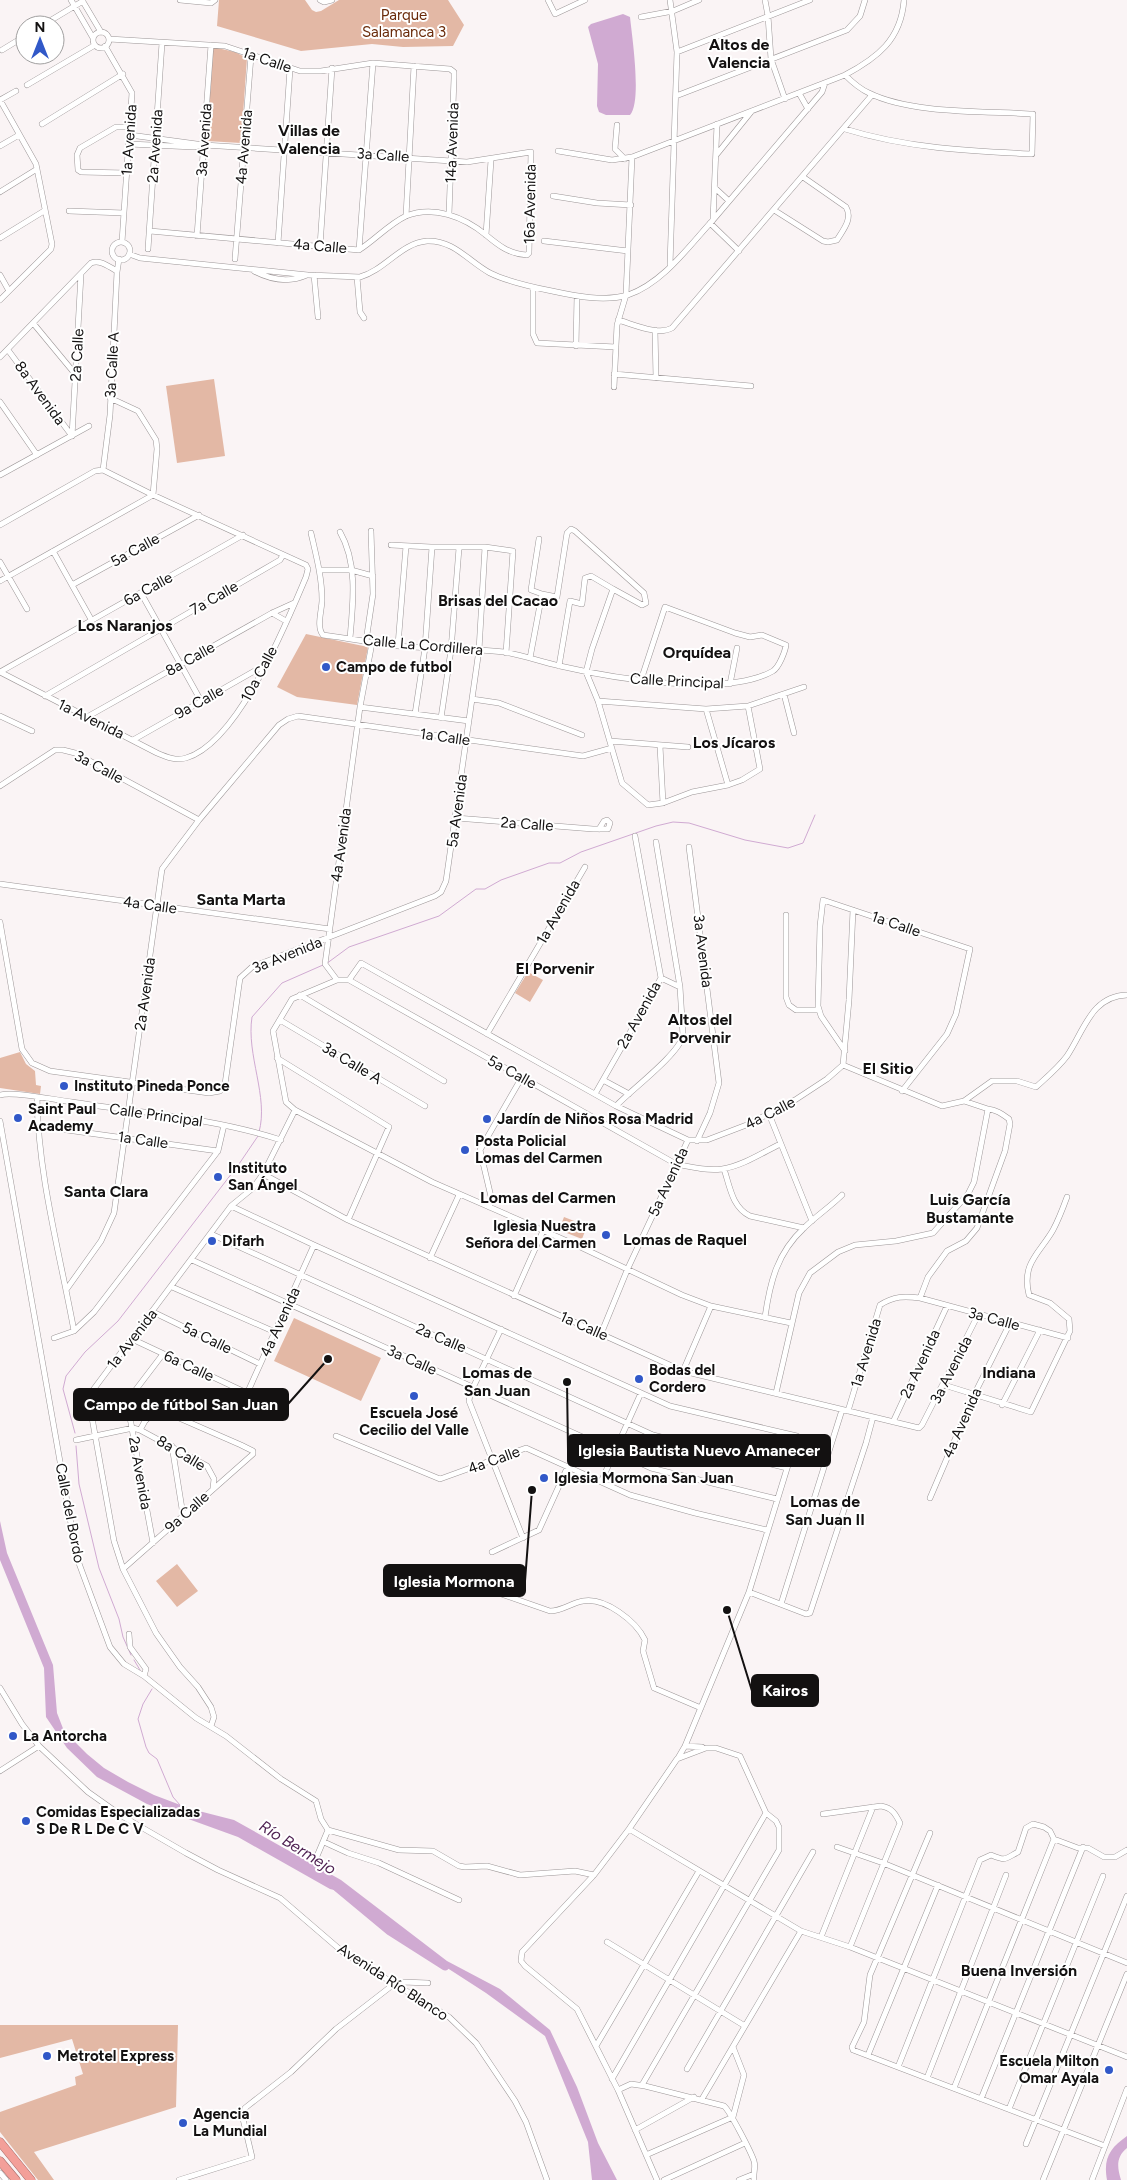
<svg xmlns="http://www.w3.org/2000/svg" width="1127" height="2180" viewBox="0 0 1127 2180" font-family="Figtree,sans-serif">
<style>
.green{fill:#e3b8a5}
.water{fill:#d0aad2}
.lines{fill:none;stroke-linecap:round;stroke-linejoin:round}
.stream{stroke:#d0aad2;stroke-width:1}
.river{stroke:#d0aad2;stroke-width:9}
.minor-casing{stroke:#9c9697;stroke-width:6}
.highway-casing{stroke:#a56d69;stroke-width:9}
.minor{stroke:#fff;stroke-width:5}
.highway{stroke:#f39f99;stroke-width:8}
.poi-dot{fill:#3158c8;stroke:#fff;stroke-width:2}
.labels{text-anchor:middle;stroke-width:4;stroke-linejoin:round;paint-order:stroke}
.park-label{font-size:15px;fill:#6a2b0a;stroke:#fff}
.street-label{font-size:15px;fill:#131111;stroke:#fff}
.poi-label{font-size:15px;font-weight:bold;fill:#131111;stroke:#fff;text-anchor:start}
.neighbourhood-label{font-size:16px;font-weight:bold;fill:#131111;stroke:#fff}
.water-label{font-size:16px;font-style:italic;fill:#4d1f50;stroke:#fff}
.leader{fill:none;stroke:#131111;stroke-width:2}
.callout-dot{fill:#131111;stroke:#fff;stroke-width:2}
.callout{fill:#131111;stroke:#131111;stroke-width:2}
.callout-label{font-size:16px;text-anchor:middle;font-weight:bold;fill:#fff}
</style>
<rect width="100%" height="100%" fill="#faf4f5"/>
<!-- green -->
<path class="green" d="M219,0h86l7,10 4,2 5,-1 18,-11h109l16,25 -11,21 -50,1 -31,-3 -71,7 -84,-25z
M213,47l22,5 12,6 -6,85 -34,-2z
M214,379l11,77 -48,7 -11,-77z
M306,634l62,13 -11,58 -60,-8 -20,-10z
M528,972l15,8 -13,22 -15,-9z
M20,1052l6,12 9,7 1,14 5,1 -1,8 -40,-6v-30z
M564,1217l23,9 -5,13 -23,-9z
M294,1318l87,40 -20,43 -87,-40z
M177,1564l21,27 -21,16 -21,-26z
M0,2025h178l-2,82 -142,45 20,28h-16l-38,-48v-20l76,-27 -1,-8 8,-3 -11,-35 -72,19z"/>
<!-- water -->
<path class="water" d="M623,14l7,3c2,19 12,85 0,98h-24l-7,-3 -2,-6 1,-42 -10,-37 3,-3z
M0,1521l7,32 46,112 4,48 7,18 23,23 17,14 24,14 26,13 37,14 43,11 107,60 106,81 53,28 50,41 27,57 21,56 19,37h-25l-4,-38 -43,-106 -59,-43 -96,-62 -44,-38 -16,-4 -92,-52 -91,-33 -50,-27 -30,-29 -21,-31 -2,-49 -44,-108z
M1127,2136v12c-11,9 -10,19 -6,32h-14c-4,-22 3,-32 20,-44z"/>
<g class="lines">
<!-- stream -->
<path class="stream" d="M326,964l23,-17 90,-31 37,-27h9l16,-9 48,-17h11l21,-11 75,-26 17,-4 16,1 56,17 43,8 15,-5 12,-28
M259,1132c10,-35 -13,-77 -7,-115l30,-34 41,-18
M75,1433l-12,-44 3,-13 19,-24 33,-31 121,-157 19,-28
M76,1446l3,38 20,84 20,51 4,18 8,18
M134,1660l6,10
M152,1689l-9,15 -5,15 8,28 3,6 8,6 16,38 7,8"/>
<!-- river -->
<path class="river" d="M337,1887l53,44 55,35"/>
<!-- minor casing -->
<g class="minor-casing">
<path id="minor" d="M71,0l22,38
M82,0l19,32
M180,0l31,3 4,-3
M320,0l4,2 8,-2
M548,0l7,14 30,-14
M765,0l3,16 3,43 14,40
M641,17l32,-6 26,-11
M43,25l40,-24
M93 40a8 8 0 1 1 16 0a8 8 0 1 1-16 0Z
M109,39l116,7 75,25h21l52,-8 77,6 4,3v6l-5,136
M105,46l27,47 -10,149
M2,50l23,-14
M677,52l133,-52
M27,85l68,-40
M799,93l9,16
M676,96l171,-66 13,-14 5,-16
M0,100l36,64 16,80 -1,5 -51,51
M0,100l16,-9
M42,124l81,-50
M617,125l-2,24 10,10
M845,129c61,19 123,22 187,25l1,-40c-47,-3 -122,0 -164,-21 -9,-4 -17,-11 -24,-18
M130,135l74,10 263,17 64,-10 -2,101 -2,2c-18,-1 -29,-10 -41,-20 -22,-18 -52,-30 -80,-19 -17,8 -31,24 -47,34l-209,-19
M129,144l65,3 9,-2
M0,146l19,-11
M558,151l54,9 20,-3 213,-82c32,-17 56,-35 59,-75
M717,154l34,-42
M126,173l-45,-1 -3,-2 -1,-15 3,-7 36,-21h15
M715,188l14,13
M0,192l37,-23
M553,196l44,7 34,2
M774,210l49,31 5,1 9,-2c6,-10 16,-21 9,-33l-43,-30
M69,211l55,2
M406,216l8,-150
M713,220l109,-128 3,-9
M710,223l29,28
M486,235l5,-75
M197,236l14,-191
M0,238l44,-27
M544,241l84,10
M112 251a9 9 0 1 1 18 0a9 9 0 1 1-18 0Z
M278,243l12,-174
M320,246l12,-178
M148,249l14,-206
M359,250l14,-187
M129,254l11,4 168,17 52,2c25,-7 41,-34 67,-36 27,-1 41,20 63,32 18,9 42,14 62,18 23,5 52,11 76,4 35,-12 61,-49 85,-75l4,-96
M235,259l16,-203
M670,265l7,-213 -7,-52
M254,271c17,9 35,12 53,4
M0,275l9,16
M314,275l4,42
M357,277l3,35 4,6
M533,287v47l4,9 79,4
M618,320c15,4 40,16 54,8l200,-233
M33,323l43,52
M655,330l1,48
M576,346l1,-50
M8,350l64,86
M0,357l91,-94c9,-4 18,4 26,8
M614,374l137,12
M614,387l3,-62 9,-30 6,-138
M0,402l37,53
M72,436l9,-162
M103,470l7,-55 7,-143 2,-13
M0,475l89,-49
M0,525l95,-54 8,-1
M340,532c18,31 13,72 10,106
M311,533c5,22 11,44 11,67 0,10 -6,27 1,35 25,3 50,8 75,11 36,3 71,2 106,6 19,3 37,10 56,14 52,12 166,32 213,5 6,-4 12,-19 13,-26l-24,-10 -12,2 -15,-4 -70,-26 -24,73
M391,545l40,2h54l28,4 -7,102
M53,551l39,70
M0,562l27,47
M319,570h32l22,6
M0,581l153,-86 4,-46 -1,-9 -18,-29 -28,-13
M72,585l127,-70
M141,593l60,108
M542,594l15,3 10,-64 4,-4 4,2 69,62 2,10 -4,2 -29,-16
M272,613l14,8
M366,641l7,-47 -2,-63
M398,645l8,-99
M530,658l12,-64 -11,-4 8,-51
M559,666l11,-65 12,3 3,-26 6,-2 22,13 -21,60 -6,23 12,29 24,82 26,22 15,-2 29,-11 36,-7 14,-5 18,-11 -12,-63
M0,672l157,81c9,4 19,8 29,5 52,-15 100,-134 120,-181l2,-8 -2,-4 -153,-70 -50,-25
M0,672l243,-137
M730,684l7,-36
M784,694l10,39
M45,696l235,-136 3,-5
M472,699l27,4 83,32
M598,701l108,8 42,-3 56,-19
M360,707l109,14
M706,709l22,76
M415,714l10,-66 7,-101
M0,716l32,15
M87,717l185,-104 22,-10
M441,718l10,-68 8,-102
M133,740l132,-75
M610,741l78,6
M660,746l3,57
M0,786l55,-36h8l12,3 124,67
M456,818l137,11h15l2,-6 -3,-3 -3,1 -5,8
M689,847l30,236 -9,30 -13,28
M0,884l330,45
M786,915v82l3,8 7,5h23
M0,922l22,127 10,14 18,8 159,22 11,-2 5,-7 15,-106 12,-11 183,-71 6,-4 5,-11 33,-231 6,-103
M661,978l19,9
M337,980l-12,-16 35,-257 12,-64
M349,980h-12l-45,19 -19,32 13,71 9,8 137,72 142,62 108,51 29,11 80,17
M349,980l12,-17 255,143 72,34h19l42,-16 46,-24 32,-21 16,-14
M349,980l327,184c15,3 31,7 46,5 20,-3 40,-16 58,-25
M300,995l144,86
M280,1020l145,86
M487,1034l98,-167
M845,1051l-24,-35 -3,-10 2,-80 3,-26 147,49 -14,65 -9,20 -45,57
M277,1058l112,69 -41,93
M843,1065l99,41 22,-5 28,-20h25l19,6c11,-10 22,-19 31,-31 17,-25 24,-60 60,-61
M843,1065l6,-65 4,-90
M603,1080l26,14
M595,1094l66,-116 -26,-142
M0,1095c14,-4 55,5 72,7 70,11 142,16 209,38
M37,1097c1,79 23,157 37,234
M616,1106c15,-16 62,-51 67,-70l-3,-49 -24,-145
M769,1114l43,107
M0,1121l77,437 33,89 14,17 20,12 52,42 30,18 55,43 35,22 5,18 7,11 71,20 34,1 26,15 6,1 22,-1 33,9 55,-4 19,4
M38,1126l180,25
M724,1169c6,18 8,38 26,47l54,12
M263,1174l85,46 335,151 236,57 3,-3 56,-110
M231,1206l83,39 356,161 127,30 -48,156 -64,154 -7,12
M489,1207l3,-6 -12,-51 42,-73
M211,1234l442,201 134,33
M430,1258l29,-63
M192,1260l459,208 126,31
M172,1287l103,45
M66,1290l35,-49 13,-28 48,-344 37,-49 80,-95 9,-6 10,-3 285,40 29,-8
M514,1296l29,-65
M920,1298l8,-21 19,-26 19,-10 11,-13 28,-77 5,-27 -1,-5c-7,-5 -12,-9 -21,-10
M153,1312l107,52
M765,1317c5,-35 12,-64 39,-89 12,-12 26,-21 38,-33
M501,1329l-31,65 -1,7 54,137
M601,1334l27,-66 60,-128
M54,1338l20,-7 20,-19 124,-161 6,-26
M132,1339l115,54
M683,1371l28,-65
M944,1385l87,27 39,-81 -1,-12 -19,-16 -21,-8c-8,-32 11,-42 24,-65 6,-11 10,-22 14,-33
M776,1393l23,-100 11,-20 28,-21 17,-7 41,-4 37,-8 35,-39 6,-12 14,-73 -24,-8
M245,1398l69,-153
M1002,1405l38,-75
M848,1411l32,-106c14,-9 24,-9 40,-7l148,40
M893,1422l54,-116
M336,1436l104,43 86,-31 104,47 65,18 72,17
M76,1440l57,-12 7,2 67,36 7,13 -1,9
M172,1446l11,69
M601,1482l40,-89
M930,1498l44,-103 36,-72
M153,1543l-25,-136 3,-11 32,-42
M492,1552l47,-22 29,-64
M123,1569l130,-115v-3l-12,-6 -78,-34h-7l-11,10 -5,9
M749,1592l57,22 4,-1 56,-170 7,-26
M501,1594l49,17c12,0 21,-8 33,-10 22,-4 53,20 62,39l-2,11 11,37 47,20
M781,1604l61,-194
M129,1634l1,13 16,22 -2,7
M0,1688l22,36 17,22 49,46 34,24 64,37 32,17 62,28 64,55 105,64 27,26 39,58 11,21 21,58
M211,1726l3,-9 -3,-10 -13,-20 -18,-20 -24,-34 -33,-64 -9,-28 -25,-140 4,-11 138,-184 22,-18 10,-14 32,-64
M685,1746l17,1
M0,1771l39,-25
M823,1814l58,-8c11,2 14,7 19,17l-50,124
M629,1829l172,102 49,16 277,110
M930,1833l-60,142 -6,47 -12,25 1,3 252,96
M324,1842l24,11 31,10 80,37
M837,1847l46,16 244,100
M317,1856l11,-26
M821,1937l52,-130
M607,1942l138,84
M596,2046l103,-175
M868,2055l70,-170
M898,2067l82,-207 11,-5c15,6 12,5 27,-3l8,-24 7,-4 11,3 6,4 4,8 24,9h10l16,9h11l12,-7
M687,2069l126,-217
M927,2078l79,-203
M612,2079l154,-266
M642,2085l137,-235v-23l-3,-6 -10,-8 -26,-57 -24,-8h-10l-29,11 -48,70 -35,46 -72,77 -1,9 4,5 52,43 41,81 39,90
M954,2088l100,-249
M618,2090l13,-6 14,2 79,20c6,5 27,46 30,55 2,6 -1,13 0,19
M702,2099l99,-168
M981,2099l102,-252
M1009,2109l94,-233
M635,2130l59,-33
M1026,2144l101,-248
M646,2155l87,-38 11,-42 -11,-28
M0,2173l6,7
M179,2180l73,-23 -9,-38 2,-11 46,-36 45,-43 58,-45 9,-2 25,1
M664,2180l81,-37
M739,2180l15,-6
M1043,2180l84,-206
M1092,2180l35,-91"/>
</g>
<!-- highway casing -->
<g class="highway-casing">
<path id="highway" d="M0,2142l31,38
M0,2161l16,19"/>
</g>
<!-- minor -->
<use href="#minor" class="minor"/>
<!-- highway -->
<use href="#highway" class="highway"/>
</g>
<!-- markers -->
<g class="poi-dot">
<circle cx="326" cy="667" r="5"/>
<circle cx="64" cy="1086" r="5"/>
<circle cx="18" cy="1118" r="5"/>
<circle cx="487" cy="1119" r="5"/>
<circle cx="465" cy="1150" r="5"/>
<circle cx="218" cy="1177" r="5"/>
<circle cx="606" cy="1235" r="5"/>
<circle cx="212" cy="1241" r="5"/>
<circle cx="639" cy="1379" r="5"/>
<circle cx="414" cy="1396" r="5"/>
<circle cx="544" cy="1478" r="5"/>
<circle cx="13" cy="1736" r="5"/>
<circle cx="26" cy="1821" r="5"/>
<circle cx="47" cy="2056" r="5"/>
<circle cx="1109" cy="2070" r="5"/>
<circle cx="183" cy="2123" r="5"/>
</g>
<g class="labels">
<!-- park labels -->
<g class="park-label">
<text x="404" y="20">Parque<tspan x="404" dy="17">Salamanca 3</tspan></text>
</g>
<!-- street labels -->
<g class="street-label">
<text transform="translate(267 60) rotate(19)" y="5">1a Calle</text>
<text transform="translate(129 140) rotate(-86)" y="5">1a Avenida</text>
<text transform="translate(204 140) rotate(-86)" y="5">3a Avenida</text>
<text transform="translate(452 143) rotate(-88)" y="5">14a Avenida</text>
<text transform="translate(155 146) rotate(-86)" y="5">2a Avenida</text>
<text transform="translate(244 147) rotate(-85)" y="5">4a Avenida</text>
<text transform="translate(383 155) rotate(4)" y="5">3a Calle</text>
<text transform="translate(530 204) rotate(-89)" y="5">16a Avenida</text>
<text transform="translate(320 246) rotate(5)" y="5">4a Calle</text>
<text transform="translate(77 355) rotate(-87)" y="5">2a Calle</text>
<text transform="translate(112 365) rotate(-87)" y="5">3a Calle A</text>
<text transform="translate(40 393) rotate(54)" y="5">8a Avenida</text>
<text transform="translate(135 550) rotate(-29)" y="5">5a Calle</text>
<text transform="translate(148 589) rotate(-29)" y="5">6a Calle</text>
<text transform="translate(214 598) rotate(-30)" y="5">7a Calle</text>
<text transform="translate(423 645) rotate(5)" y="5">Calle La Cordillera</text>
<text transform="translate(190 659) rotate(-29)" y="5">8a Calle</text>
<text transform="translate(259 674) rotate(-62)" y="5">10a Calle</text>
<text transform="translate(677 681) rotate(3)" y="5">Calle Principal</text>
<text transform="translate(199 702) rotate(-29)" y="5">9a Calle</text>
<text transform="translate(91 719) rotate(26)" y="5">1a Avenida</text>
<text transform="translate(445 737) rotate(8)" y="5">1a Calle</text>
<text transform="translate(99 767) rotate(28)" y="5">3a Calle</text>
<text transform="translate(457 811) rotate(-82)" y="5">5a Avenida</text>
<text transform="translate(527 824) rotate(4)" y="5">2a Calle</text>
<text transform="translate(341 845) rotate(-82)" y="5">4a Avenida</text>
<text transform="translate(150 905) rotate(8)" y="5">4a Calle</text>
<text transform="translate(558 912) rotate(-60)" y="5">1a Avenida</text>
<text transform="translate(896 924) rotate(19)" y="5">1a Calle</text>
<text transform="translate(703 951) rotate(83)" y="5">3a Avenida</text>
<text transform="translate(287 955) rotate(-22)" y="5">3a Avenida</text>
<text transform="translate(145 994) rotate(-82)" y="5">2a Avenida</text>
<text transform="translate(639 1015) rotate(-61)" y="5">2a Avenida</text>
<text transform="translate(352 1063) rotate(31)" y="5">3a Calle A</text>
<text transform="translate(512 1072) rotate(29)" y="5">5a Calle</text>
<text transform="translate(770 1113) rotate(-27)" y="5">4a Calle</text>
<text transform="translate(156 1115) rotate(8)" y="5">Calle Principal</text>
<text transform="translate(143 1140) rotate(8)" y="5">1a Calle</text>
<text transform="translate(668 1182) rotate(-65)" y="5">5a Avenida</text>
<text transform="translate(994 1319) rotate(15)" y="5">3a Calle</text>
<text transform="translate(280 1322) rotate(-65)" y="5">4a Avenida</text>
<text transform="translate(584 1326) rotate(24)" y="5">1a Calle</text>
<text transform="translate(207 1338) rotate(26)" y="5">5a Calle</text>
<text transform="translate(441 1338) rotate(23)" y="5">2a Calle</text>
<text transform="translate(132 1339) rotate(-52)" y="5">1a Avenida</text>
<text transform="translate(866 1353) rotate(-73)" y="5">1a Avenida</text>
<text transform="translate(412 1360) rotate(24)" y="5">3a Calle</text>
<text transform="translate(920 1364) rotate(-65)" y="5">2a Avenida</text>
<text transform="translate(189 1366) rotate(25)" y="5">6a Calle</text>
<text transform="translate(951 1370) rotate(-63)" y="5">3a Avenida</text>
<text transform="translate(962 1423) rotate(-66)" y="5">4a Avenida</text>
<text transform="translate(181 1453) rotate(31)" y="5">8a Calle</text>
<text transform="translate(494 1460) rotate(-20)" y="5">4a Calle</text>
<text transform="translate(140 1473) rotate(80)" y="5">2a Avenida</text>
<text transform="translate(187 1512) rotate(-42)" y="5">9a Calle</text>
<text transform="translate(70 1513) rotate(79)" y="5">Calle del Bordo</text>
<text transform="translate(393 1982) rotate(33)" y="5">Avenida Río Blanco</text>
</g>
<!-- poi labels -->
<g class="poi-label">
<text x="336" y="672">Campo de futbol</text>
<text x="74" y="1091">Instituto Pineda Ponce</text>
<text x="28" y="1114">Saint Paul<tspan x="28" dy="17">Academy</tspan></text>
<text x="497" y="1124">Jardín de Niños Rosa Madrid</text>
<text x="475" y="1146">Posta Policial<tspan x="475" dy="17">Lomas del Carmen</tspan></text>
<text x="228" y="1173">Instituto<tspan x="228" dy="17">San Ángel</tspan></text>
<text x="596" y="1231" text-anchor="end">Iglesia Nuestra<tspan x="596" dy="17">Señora del Carmen</tspan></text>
<text x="222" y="1246">Difarh</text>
<text x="649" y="1375">Bodas del<tspan x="649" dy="17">Cordero</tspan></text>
<text x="414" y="1418" text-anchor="middle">Escuela José<tspan x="414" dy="17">Cecilio del Valle</tspan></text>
<text x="554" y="1483">Iglesia Mormona San Juan</text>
<text x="23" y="1741">La Antorcha</text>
<text x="36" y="1817">Comidas Especializadas<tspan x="36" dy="17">S De R L De C V</tspan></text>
<text x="57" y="2061">Metrotel Express</text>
<text x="1099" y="2066" text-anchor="end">Escuela Milton<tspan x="1099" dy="17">Omar Ayala</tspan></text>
<text x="193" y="2119">Agencia<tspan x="193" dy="17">La Mundial</tspan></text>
</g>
<!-- neighbourhood labels -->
<g class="neighbourhood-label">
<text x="739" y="50">Altos de<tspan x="739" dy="18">Valencia</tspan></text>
<text x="309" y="136">Villas de<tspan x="309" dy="18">Valencia</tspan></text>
<text x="498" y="606">Brisas del Cacao</text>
<text x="125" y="631">Los Naranjos</text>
<text x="697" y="658">Orquídea</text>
<text x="734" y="748">Los Jícaros</text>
<text x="241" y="905">Santa Marta</text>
<text x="555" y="974">El Porvenir</text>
<text x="700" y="1025">Altos del<tspan x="700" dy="18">Porvenir</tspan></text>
<text x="888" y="1074">El Sitio</text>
<text x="106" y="1197">Santa Clara</text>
<text x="548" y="1203">Lomas del Carmen</text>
<text x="970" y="1205">Luis García<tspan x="970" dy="18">Bustamante</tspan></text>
<text x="685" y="1245">Lomas de Raquel</text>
<text x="497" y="1378">Lomas de<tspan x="497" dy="18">San Juan</tspan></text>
<text x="1009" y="1378">Indiana</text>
<text x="825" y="1507">Lomas de<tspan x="825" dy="18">San Juan II</tspan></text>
<text x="1019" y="1976">Buena Inversión</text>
</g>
<!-- water labels -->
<g class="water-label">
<text transform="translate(298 1847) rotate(32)" y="6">Río Bermejo</text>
</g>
</g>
<!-- callouts -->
<path class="leader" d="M328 1359L288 1404M567 1382L568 1450M532 1490L525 1581M727 1610L752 1691"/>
<g class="callout-dot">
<circle cx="328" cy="1359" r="5"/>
<circle cx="567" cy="1382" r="5"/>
<circle cx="532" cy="1490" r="5"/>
<circle cx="727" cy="1610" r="5"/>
</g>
<g class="callout">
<rect x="74" y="1389" width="214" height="31" rx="5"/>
<rect x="568" y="1435" width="262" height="31" rx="5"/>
<rect x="384" y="1565" width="141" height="31" rx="5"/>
<rect x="752" y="1675" width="66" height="31" rx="5"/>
</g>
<g class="callout-label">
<text x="181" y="1410">Campo de fútbol San Juan</text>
<text x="699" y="1456">Iglesia Bautista Nuevo Amanecer</text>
<text x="454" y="1587">Iglesia Mormona</text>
<text x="785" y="1696">Kairos</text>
</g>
<!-- north arrow -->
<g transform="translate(40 40)"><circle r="24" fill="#ffffff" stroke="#a1a0a0"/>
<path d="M0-4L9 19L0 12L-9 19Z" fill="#3158c8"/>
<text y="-8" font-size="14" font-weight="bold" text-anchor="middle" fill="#131111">N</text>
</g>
</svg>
